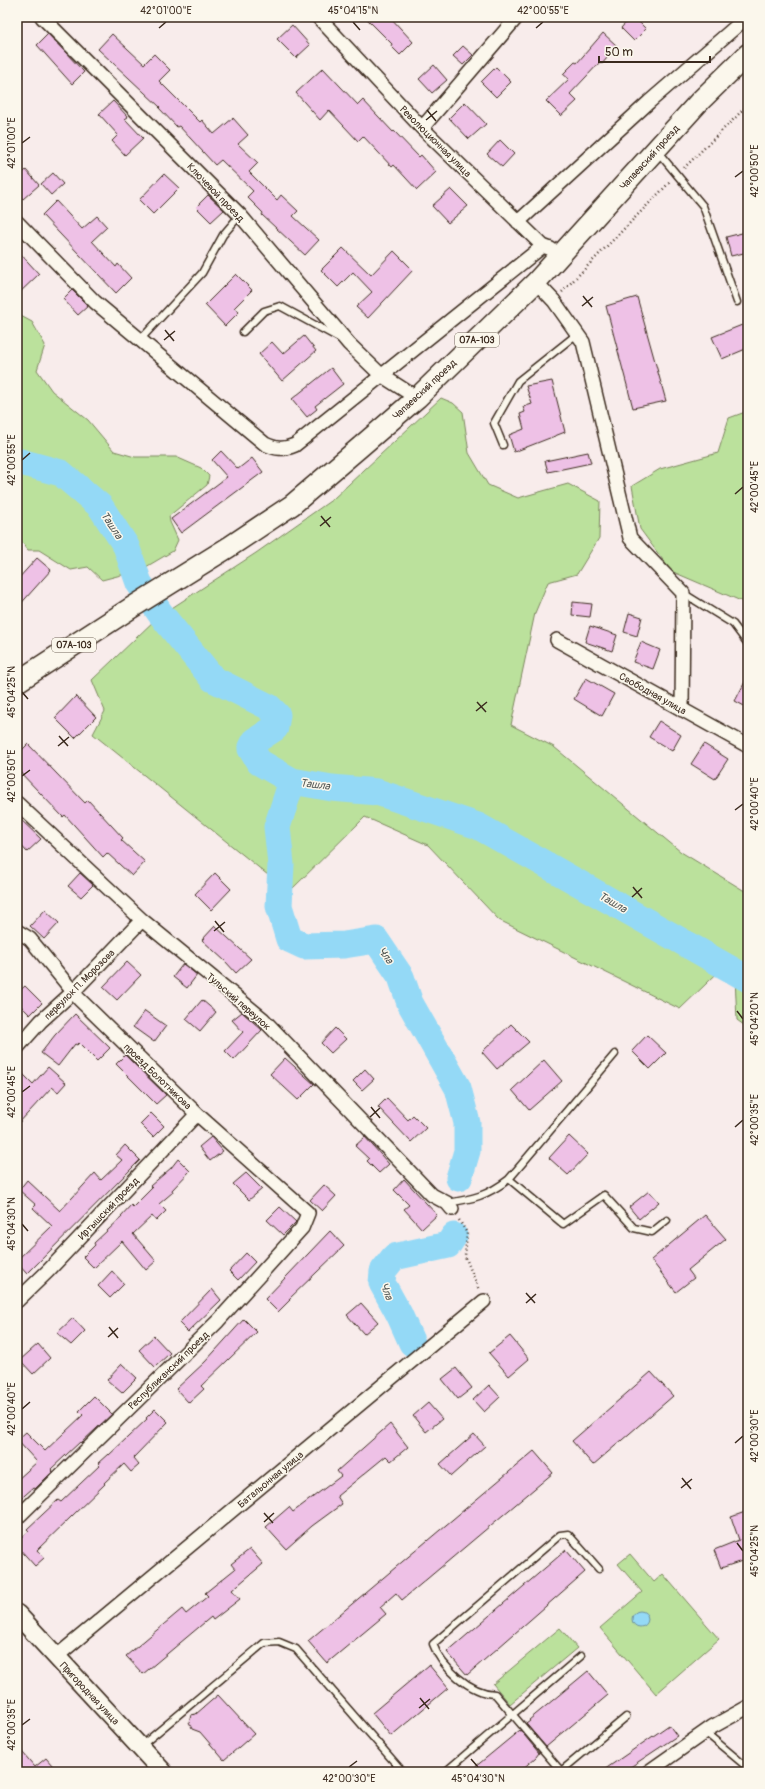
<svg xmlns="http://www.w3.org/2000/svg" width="765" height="1789" viewBox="0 0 765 1789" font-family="Pangolin,sans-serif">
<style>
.green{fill:#bbe19c;stroke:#7b865d}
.water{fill:#94d9f6;stroke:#7093a0}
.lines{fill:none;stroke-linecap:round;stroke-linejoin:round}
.river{stroke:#94d9f6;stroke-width:27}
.building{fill:#eec1e6;stroke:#3b2a1e}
.lane-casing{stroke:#3b2a1e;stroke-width:9}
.street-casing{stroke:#3b2a1e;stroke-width:16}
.secondary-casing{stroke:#3b2a1e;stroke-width:21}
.primary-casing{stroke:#3b2a1e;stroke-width:23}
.path{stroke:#3b2a1e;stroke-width:2.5;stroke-dasharray:1 3;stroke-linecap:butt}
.lane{stroke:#fbf7ec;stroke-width:6}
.street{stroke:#fbf7ec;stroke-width:13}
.secondary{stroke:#fbf7ec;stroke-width:18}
.primary{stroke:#fbf7ec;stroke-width:20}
.ticks{fill:none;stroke:#3b2a1e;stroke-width:1.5}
.labels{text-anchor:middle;stroke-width:3;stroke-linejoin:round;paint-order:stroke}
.shield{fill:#fbf7ec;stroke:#75685c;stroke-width:1}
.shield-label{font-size:9px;font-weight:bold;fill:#3b2a1e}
.street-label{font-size:10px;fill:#3b2a1e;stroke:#fbf7ec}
.water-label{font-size:11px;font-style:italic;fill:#515654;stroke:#fbf7ec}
.neatline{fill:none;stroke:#3b2a1e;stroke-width:1.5}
.ticks-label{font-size:10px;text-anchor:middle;fill:#3b2a1e}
</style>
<rect width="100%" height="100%" fill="#f8eceb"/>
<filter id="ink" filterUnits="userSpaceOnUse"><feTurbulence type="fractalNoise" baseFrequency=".025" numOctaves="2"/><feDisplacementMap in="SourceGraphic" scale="8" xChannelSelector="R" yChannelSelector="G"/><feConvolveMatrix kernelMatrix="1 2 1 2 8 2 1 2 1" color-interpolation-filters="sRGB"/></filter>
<g filter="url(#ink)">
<!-- green -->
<path class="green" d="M17,314l15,8 13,23 -8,25 15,21 36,29 26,31 21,6h41l25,11 8,8 -2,9 -38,31 1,6 8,18 -5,11 -44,26 -8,-2 -19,5 -14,-13 -17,3 -32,-20h-11l-11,-14z
M441,398l12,5 10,9 6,41 19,32 30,13 50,-14 32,17 -1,37 -22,36 -29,8 -13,31 -24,112 43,22 127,105 67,41v135l-11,-8 -3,-63 -54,52 -181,-89 -71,-75 -63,-28 -76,75 -196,-158 12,-23 -13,-31 66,-63 98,-64 77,-54z
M748,411v193l-77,-33 -31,-42 -8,-43 28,-17 58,-16 11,-35z
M630,1554l24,28 9,-8 56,65 -63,55 -56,-66 42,-36 -24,-28z
M560,1628l17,20 -67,56 -17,-20z"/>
<!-- water -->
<path class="water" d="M632 1619a8 8 0 1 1 16 0a8 8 0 1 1-16 0Z"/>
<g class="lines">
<!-- river -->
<path class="river" d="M17,461l44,12 39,33 26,40 13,37 21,30 53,66 56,28 8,8 -2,13 -20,13 -4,8 8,13 33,19 40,7 45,4 101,34 270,153
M292,781l-15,46 4,37 -2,42 10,33 15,7 40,-1 32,-5 25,37 9,26 48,85 9,35v28l-8,27
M412,1343l-13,-29 -17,-31 1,-12 11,-14 54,-12 6,-9"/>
</g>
<!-- building -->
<path class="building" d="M365,17h25l23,25 -13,13 -9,-9 1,-2z
M631,17h3l12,12 -12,12 -13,-13z
M292,25l18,20 -14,13 -19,-19z
M603,33l14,13 -15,18 -2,-2 -30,32 7,7 -16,15 -15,-15 23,-22 -6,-5 12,-12 2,1z
M48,34l36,38 -12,12 -35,-39z
M112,34l32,30 10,-10 16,16 -11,11 41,41 2,-2 12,14 19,-16 15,17 -10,9 20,19 -9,9 28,28 4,-5 17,16 -5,5 26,24 -14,15 -43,-40 1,-2 -16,-16 6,-6 -32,-31 -6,5 -36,-39 -2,1 -18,-19 1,-1 -62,-58z
M463,46l10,9 -10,10 -10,-9z
M434,65l13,15 -15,13 -13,-14z
M496,67l15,15 -15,15 -15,-15z
M323,68l35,37 5,-5 30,32 1,-1 25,26 2,-2 15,17 -19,18 -23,-25 -2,2 -29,-31 -5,5 -29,-31 -9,10 -24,-27z
M113,101l15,16 -3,2 18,19 -18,17 -13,-14 6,-6 -19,-21z
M465,102l21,22 -17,15 -20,-21z
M500,140l14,14 -12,13 -15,-13z
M26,170l13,15 -16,14 -6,-6v-15z
M53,173l10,11 -12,11 -10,-11z
M164,174l15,14 -26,26 -14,-14z
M451,189l17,17 -20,17 -16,-17z
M208,195l16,15 -13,12 -15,-15z
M56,201l26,28 15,-13 10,11 -15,14 24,26 2,-3 13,14 -15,15 -74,-78z
M746,232l2,8v12l-17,4 -5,-19z
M343,248l28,27 23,-24 19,19 -45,48 -12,-11 16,-15 -19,-20 -15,15 -17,-17z
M17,250l22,24 -22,21z
M236,274l16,16 -18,18 5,4 -14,14 -20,-21z
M72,290l16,16 -10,9 -15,-16z
M637,297l29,104 -33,7 -27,-102z
M742,325l6,16v7l-26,11 -10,-22z
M304,336l12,15 -34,30 -23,-27 13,-12 11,12z
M331,368l12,16 -28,22 2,3 -10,8 -15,-18z
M552,381l13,51 -51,20 -5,-17 15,-6 -4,-15 5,-2 -2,-5 9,-3 -6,-18z
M221,451l17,18 14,-11 11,14 -82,61 -10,-14 56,-42 -15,-17z
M588,452l3,11 -43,9 -3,-11z
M37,558l14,12 -34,38v-28z
M573,602l19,2 -2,13 -18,-2z
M629,613l13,4 -5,19 -13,-4z
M590,626l27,9 -5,16 -27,-9z
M641,642l19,8 -7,19 -20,-7z
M748,676v32l-13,-7z
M586,678l28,16 -12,22 -28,-17z
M76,696l20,21 -21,21 -20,-20z
M659,721l22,14 -9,16 -23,-14z
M28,744l57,59 3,-3 35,38 -2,2 24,22 -13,14 -25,-23 -4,4 -38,-42 -2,2 -46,-48v-14z
M704,744l24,15 -13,20 -24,-15z
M17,816l24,23 -14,13 -10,-11z
M80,873l13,12 -12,12 -13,-11z
M215,873l16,16 -20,21 -16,-16z
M45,910l14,13 -15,16 -14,-13z
M215,926l36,33 -15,14 -11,-12 -23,-21z
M127,962l14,13 -24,25 -14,-13z
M183,964l14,11 -10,13 -14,-11z
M25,986l17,17 -12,12 -13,-13v-9z
M202,1000l14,12 -16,19 -14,-12z
M145,1011l21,15 -12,16 -21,-15z
M242,1012l20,18 -28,30 -9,-9 18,-19 -11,-12z
M75,1014l35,34 -13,13 -18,-18 -2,2 -2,-1 -17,22 -17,-13 14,-18z
M511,1024l18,18 -32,27 -15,-17z
M335,1028l11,11 -15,14 -10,-10z
M647,1035l19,18 -16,16 -18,-18z
M125,1055l41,40 -10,9 -40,-40z
M285,1058l29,26 -16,16 -28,-26z
M544,1060l18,21 -33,29 -17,-20z
M48,1067l18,16 -8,9 -6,-5 -35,38v-44l6,-7 10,10z
M365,1069l9,10 -12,11 -9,-9z
M387,1098l21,22 5,-5 13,13 -15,14 -33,-35z
M151,1113l13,13 -11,11 -13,-13z
M569,1136l19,18 -20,21 -19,-17z
M211,1137l12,14 -13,10 -11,-14z
M365,1137l24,27 -10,9 -12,-12 2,-2 -14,-13z
M125,1145l15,15 -113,114 -10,-11v-3l35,-34 -19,-18 3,-3 -17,-15 8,-10 33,31 35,-38 6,7 21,-20 -6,-5z
M178,1159l12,12 -18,19 1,2 -14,12 7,7 -10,10 -4,-5 -19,18 23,27 -10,9 -24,-29 -28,27 -11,-11 12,-12 -1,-2 28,-26 -1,-1 10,-11 2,2 19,-19 -2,-2 21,-18z
M246,1173l16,16 -13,11 -16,-16z
M404,1179l33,36 -15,14 -18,-20 5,-4 -15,-15z
M324,1185l12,11 -14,15 -12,-11z
M649,1191l10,11 -20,17 -10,-12z
M280,1207l16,15 -13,13 -16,-15z
M705,1215l21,24 -38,31 6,8 -18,14 -25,-32z
M330,1231l14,15 -55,53 1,1 -12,12 -13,-13z
M246,1253l9,9 -17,18 -9,-9z
M112,1271l12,13 -14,14 -12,-12z
M212,1289l9,11 -33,32 -9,-9z
M361,1303l17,19 -14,12 -17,-19z
M73,1318l12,13 -14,14 -14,-12z
M244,1319l13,13 -56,54 3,3 -15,14 -13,-14 29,-27z
M154,1336l16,17 -15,14 -16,-17z
M510,1336l19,23 -20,17 -20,-23z
M38,1344l12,14 -17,16 -13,-14z
M122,1364l15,14 -15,15 -15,-13z
M456,1368l16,20 -14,11 -16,-20z
M651,1372l22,24 -80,69 -21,-24z
M489,1385l11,12 -16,15 -11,-12z
M94,1396l18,18 -31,29 -1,-1 -29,27 2,2 -18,18 -2,-1 -16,14v-22l20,-18 -20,-22 9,-8 19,19 38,-36 -4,-4z
M428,1403l14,16 -16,13 -13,-16z
M155,1409l13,13 -35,36 6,7 -8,7 -7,-8 -20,19 1,1 -68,66 7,8 -9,8 -18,-20v-4l12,-11 -2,-2 31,-29 3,2 39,-37 -2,-2 10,-9 1,1 38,-36 -1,-1z
M390,1424l18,23 -17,14 -5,-5 -49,40 5,8 -30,22 -26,23 -20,-22 23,-20 4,5 48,-36 -4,-5z
M474,1434l11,12 -34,30 -11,-12z
M534,1451l19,22 -151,127 -6,-7 -16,14 6,7 -59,49 -19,-22z
M748,1511v48l-27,9 -7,-18 25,-10 -8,-23z
M250,1549l13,15 -31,26 8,9 -27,21 -2,-3 -68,57 -17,-18 56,-47 4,5 22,-18 -3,-3 30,-24 -4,-5z
M566,1550l19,22 -118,103 -20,-23z
M429,1665l19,23 -57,48 -19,-23z
M588,1671l20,24 -62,52 -20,-23 4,-3 -1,-1z
M218,1695l36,39 -30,26 -24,-28 -8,-3 -3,-6 2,-8 5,-1z
M669,1725l8,11 -54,36h-22z
M520,1730l19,23 -3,4 -17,15h-50z
M17,1746l18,21 11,-9 12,14h-41z"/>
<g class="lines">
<!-- lane casing -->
<g class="lane-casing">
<path id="lane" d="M658,152l45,54 34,96
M243,332l21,-21 16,-5 59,32
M140,340l62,-67 21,-38 17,-20
M503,445l-9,-22 24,-42 59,-47
M683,593l50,31 15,20
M509,1179l54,45 41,-29 30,33 18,4 15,-12
M447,1203c26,-4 40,-7 62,-24l106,-125
M705,1732l43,36
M141,1746l123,-103 15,-1 17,7 107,123
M561,1771l-66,-77c-25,-1 -54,-27 -62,-50l127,-109 8,-1 31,35
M445,1772l136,-116
M560,1772l66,-55"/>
</g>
<!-- street casing -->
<g class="street-casing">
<path id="street" d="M42,17l198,198 109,129 32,31 36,23
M318,17l104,111 121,118 8,3
M422,128l95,-111
M17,222l78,80 170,142c11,5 18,6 30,1l248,-199
M518,222l131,-120 98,-85
M536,282l18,19 29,41 47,196 53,55 -1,117
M557,640l191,106
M17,803l125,117 121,99 169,176 15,8 5,6
M17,931l13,8 49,60 118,115 111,99 -6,15 -84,93 -201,197
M17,1048l24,-27 32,-29 69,-72
M17,1301l31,-30 149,-157
M57,1656l427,-355
M648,1772l64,-45 36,-20"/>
</g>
<!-- secondary casing -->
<g class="secondary-casing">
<path id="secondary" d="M17,1614l146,158"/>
</g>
<!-- primary casing -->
<g class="primary-casing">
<path id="primary" d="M17,682l114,-74 98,-61 63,-42 67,-57 58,-50 119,-116 163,-180 49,-48"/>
</g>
<!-- path -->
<path class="path" d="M684,168l64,-63
M562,292l109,-111
M459,1220l8,13 -2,23 14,34"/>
<!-- lane -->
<use href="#lane" class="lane"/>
<!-- street -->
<use href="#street" class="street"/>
<!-- secondary -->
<use href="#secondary" class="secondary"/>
<!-- primary -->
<use href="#primary" class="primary"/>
</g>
</g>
<!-- ticks -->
<path class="ticks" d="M353,22l7,8M159,28l7,-6M536,28l7,-6M427,110l9,11M426,120l11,-9M22,143l8,-6M735,177l8,-6M583,296l9,11M582,306l11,-9M165,330l9,11M164,340l11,-9M22,460l8,-7M735,494l8,-7M321,516l9,11M320,526l11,-9M22,692l6,7M477,702l9,10M476,711l11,-9M59,736l9,10M58,746l11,-9M22,776l8,-6M735,810l8,-6M633,887l9,11M632,897l10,-9M215,921l9,11M214,931l11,-9M737,1011l6,8M22,1092l8,-6M371,1107l9,11M370,1117l10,-9M735,1127l8,-7M22,1224l6,7M526,1293l9,10M526,1303l10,-9M109,1327l9,11M108,1337l10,-9M22,1409l8,-7M735,1443l8,-7M682,1478l9,11M681,1488l11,-9M264,1513l9,10M264,1522l10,-9M737,1543l6,8M420,1698l9,11M419,1708l11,-9M22,1725l8,-6M471,1759l7,8M349,1767l8,-6"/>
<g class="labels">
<!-- shield labels -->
<g class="shield">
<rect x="455" y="333" width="44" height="14" rx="3"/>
<rect x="52" y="638" width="44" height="14" rx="3"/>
</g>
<g class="shield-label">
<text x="477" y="343">07А-103</text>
<text x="74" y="648">07А-103</text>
</g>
<!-- street labels -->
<g class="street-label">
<text transform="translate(436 141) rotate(45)" y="4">Революционная улица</text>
<text transform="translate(649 157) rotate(-48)" y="4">Чапаевский проезд</text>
<text transform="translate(216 192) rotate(46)" y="4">Ключевой проезд</text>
<text transform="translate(424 389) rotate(-43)" y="4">Чапаевский проезд</text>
<text transform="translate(653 693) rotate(29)" y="4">Свободная улица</text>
<text transform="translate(79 984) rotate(-45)" y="4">переулок П. Морозова</text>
<text transform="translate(239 1001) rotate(41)" y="4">Тульский переулок</text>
<text transform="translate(158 1076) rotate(44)" y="4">проезд Болотникова</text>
<text transform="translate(108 1208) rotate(-46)" y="4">Иртышский проезд</text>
<text transform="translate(168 1370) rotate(-44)" y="4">Республиканский проезд</text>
<text transform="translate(270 1479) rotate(-40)" y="4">Батальонная улица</text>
<text transform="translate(90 1693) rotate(47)" y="4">Пригородная улица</text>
</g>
<!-- water labels -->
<g class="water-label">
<text transform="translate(112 525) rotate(57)" y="4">Ташла</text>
<text transform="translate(315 784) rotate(7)" y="4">Ташла</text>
<text transform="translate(613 902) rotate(30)" y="4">Ташла</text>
<text transform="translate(386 955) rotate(55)" y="4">Чла</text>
<text transform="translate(387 1291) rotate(69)" y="4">Чла</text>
</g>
</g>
<!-- margin -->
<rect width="765" height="1789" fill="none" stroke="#fbf7ec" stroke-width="44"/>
<!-- scale -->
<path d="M599 56v6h111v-6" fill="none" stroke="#3b2a1e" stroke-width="2"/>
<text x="605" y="56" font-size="12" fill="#3b2a1e" stroke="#fbf7ec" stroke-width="3" paint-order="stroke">50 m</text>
<rect x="22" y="22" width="721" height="1745" class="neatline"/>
<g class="ticks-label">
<text x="166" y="14">42°01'00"E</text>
<text x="353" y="14">45°04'15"N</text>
<text x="543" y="14">42°00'55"E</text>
<text transform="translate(11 143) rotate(-90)" y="4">42°01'00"E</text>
<text transform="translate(754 171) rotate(-90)" y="4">42°00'50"E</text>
<text transform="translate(11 460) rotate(-90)" y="4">42°00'55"E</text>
<text transform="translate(754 487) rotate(-90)" y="4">42°00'45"E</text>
<text transform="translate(11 692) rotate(-90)" y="4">45°04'25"N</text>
<text transform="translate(11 776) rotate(-90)" y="4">42°00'50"E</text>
<text transform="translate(754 804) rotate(-90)" y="4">42°00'40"E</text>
<text transform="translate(754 1019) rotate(-90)" y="4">45°04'20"N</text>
<text transform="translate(11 1092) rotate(-90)" y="4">42°00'45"E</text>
<text transform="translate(754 1120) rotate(-90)" y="4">42°00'35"E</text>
<text transform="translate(11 1224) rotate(-90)" y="4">45°04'30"N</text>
<text transform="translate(11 1409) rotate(-90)" y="4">42°00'40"E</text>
<text transform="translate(754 1436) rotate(-90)" y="4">42°00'30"E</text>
<text transform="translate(754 1551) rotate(-90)" y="4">45°04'25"N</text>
<text transform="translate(11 1725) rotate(-90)" y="4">42°00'35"E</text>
<text x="349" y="1782">42°00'30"E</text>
<text x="478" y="1782">45°04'30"N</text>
</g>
</svg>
